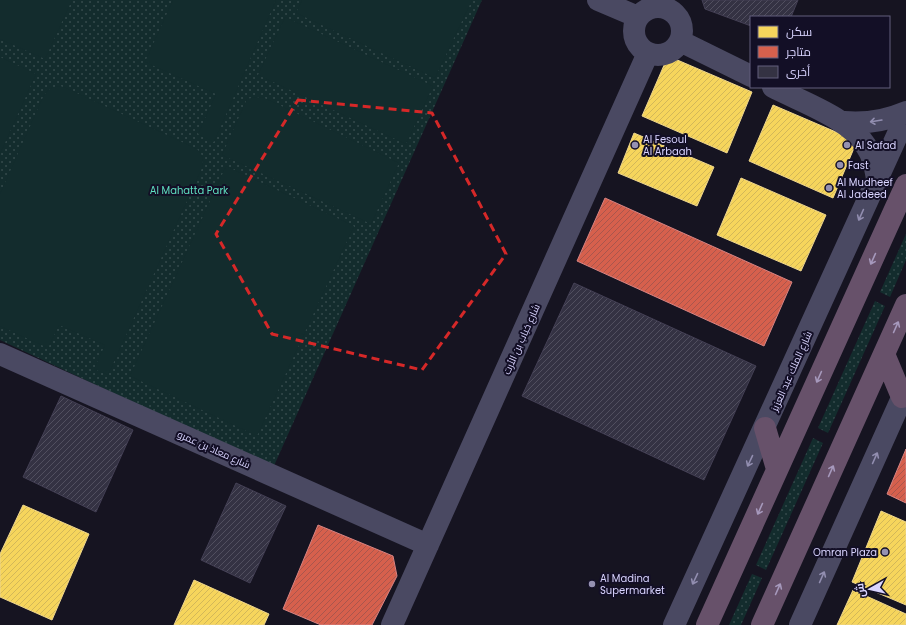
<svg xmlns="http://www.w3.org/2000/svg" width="906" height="625" viewBox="0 0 906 625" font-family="Poppins,Cairo,sans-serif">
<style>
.grass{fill:url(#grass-dots)}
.garden{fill:#132c2d}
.homes{fill:url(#homes-hatch);stroke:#edd58d}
.shops{fill:url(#shops-hatch);stroke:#d78382}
.building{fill:url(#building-hatch);stroke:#433f54}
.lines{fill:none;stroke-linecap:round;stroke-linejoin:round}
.street{stroke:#4a4962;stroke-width:22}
.highway{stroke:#67516a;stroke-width:22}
.oneway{stroke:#928eb0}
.oneway2{stroke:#a699bc}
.marked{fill:none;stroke:#d62828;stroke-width:3;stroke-dasharray:8 5;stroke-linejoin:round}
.poi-dot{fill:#9591b1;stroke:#130f26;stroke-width:1.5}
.labels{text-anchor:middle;stroke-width:4;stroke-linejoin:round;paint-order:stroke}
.poi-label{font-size:10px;fill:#d9d4ff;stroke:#130f26;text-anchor:start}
.park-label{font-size:10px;fill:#5fe0c0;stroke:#130f26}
.street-label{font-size:10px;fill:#d9d4ff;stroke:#130f26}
</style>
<defs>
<pattern id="grass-dots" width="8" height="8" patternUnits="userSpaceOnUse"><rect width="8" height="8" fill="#132c2d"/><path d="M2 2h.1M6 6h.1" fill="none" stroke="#354a4c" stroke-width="1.8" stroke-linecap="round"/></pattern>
<pattern id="homes-hatch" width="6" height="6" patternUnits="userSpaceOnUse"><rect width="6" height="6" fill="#f6d55c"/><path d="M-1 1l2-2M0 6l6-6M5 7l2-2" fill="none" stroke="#d2b759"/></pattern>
<pattern id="shops-hatch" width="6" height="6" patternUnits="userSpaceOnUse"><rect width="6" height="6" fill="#d6604d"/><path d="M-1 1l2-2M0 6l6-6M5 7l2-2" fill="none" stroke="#a9564d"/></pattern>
<pattern id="building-hatch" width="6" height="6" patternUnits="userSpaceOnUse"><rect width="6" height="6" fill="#343243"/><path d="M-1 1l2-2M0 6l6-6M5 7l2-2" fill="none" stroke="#514f5f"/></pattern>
</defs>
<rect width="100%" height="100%" fill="#161421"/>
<!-- grass -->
<path class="grass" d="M0,0h482l-209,468 -273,-128z
M906,234v26l-16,37 -10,-5z
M875,301l10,5 -57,127 -10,-5z
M813,438l10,5 -57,127 -10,-5z
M752,574l10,4 -21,47h-12z"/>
<!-- garden -->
<path class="garden" d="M0,0h72l-27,59 -45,-20z
M173,0h103l-62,142 -16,-8 18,-40 -71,-32z
M302,0h170l-37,78 -139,-65z
M285,17l148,69 -27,58 -148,-69z
M0,57l36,17 -36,80z
M60,86l6,2 131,61c6,6 7,11 5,19l-94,207 -14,-6 11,-24 -46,-20 -11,23 -48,-22v-132l43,-97c5,-8 8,-10 17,-11z
M256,97l8,1 7,3 128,62 -28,61 -149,-69 25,-56z
M226,166l128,60 -97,210 -127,-60z"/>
<!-- homes -->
<path class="homes" d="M668,56l84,36 -25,61 -85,-37z
M773,105l84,36 -24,57 -84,-37z
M634,133l80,34 -17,39 -79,-33z
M741,178l85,37 -25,56 -84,-36z
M23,505l66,29 -37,86 -52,-23v-43z
M881,511l25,11v83l-54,-23z
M194,580l75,34 -5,11h-90z
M853,590l53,24v11h-69z"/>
<!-- shops -->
<path class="shops" d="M605,198l187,84 -28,64 -187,-85z
M906,449v54l-19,-9z
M318,525l75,31 4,20 -25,49h-51l-38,-16z"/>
<!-- building -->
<path class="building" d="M702,0h96l-7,17h-40v9l-46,-17z
M574,283l182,83 -52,114 -182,-84z
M61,396l72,34 -37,82 -73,-35z
M236,483l50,23 -36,77 -49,-23z"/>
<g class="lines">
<!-- street -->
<path class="street" d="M598,0l40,17
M634 31a24 24 0 1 1 48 0a24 24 0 1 1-48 0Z
M680,41l71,35
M773,87c29,15 76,31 93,59 7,10 9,21 11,33
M844,122c22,2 41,-1 62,-10
M0,354l428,191
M392,625l256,-572
M674,625l232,-509
M800,625l106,-236"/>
<!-- highway -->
<path class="highway" d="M884,354l18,43
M765,428l12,41
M707,625l199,-440
M762,625l144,-320"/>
</g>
<!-- one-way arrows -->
<defs><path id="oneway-shaft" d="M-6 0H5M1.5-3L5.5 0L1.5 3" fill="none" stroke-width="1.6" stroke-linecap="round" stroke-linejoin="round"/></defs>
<g class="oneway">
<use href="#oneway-shaft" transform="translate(876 121) rotate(171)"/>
<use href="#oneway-shaft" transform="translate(861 215) rotate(114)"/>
<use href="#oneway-shaft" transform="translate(875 458) rotate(-66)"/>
<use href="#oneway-shaft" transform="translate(750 461) rotate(115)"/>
<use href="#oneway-shaft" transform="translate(822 577) rotate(-66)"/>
<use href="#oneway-shaft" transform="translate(695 579) rotate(115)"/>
</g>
<g class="oneway2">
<use href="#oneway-shaft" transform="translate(873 259) rotate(114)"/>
<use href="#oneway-shaft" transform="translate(896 327) rotate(-66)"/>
<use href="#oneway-shaft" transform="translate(819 377) rotate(114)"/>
<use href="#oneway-shaft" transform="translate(831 471) rotate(-66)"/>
<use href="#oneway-shaft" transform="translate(760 509) rotate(114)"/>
<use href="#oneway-shaft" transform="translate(778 589) rotate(-66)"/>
</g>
<!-- marked area -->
<path class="marked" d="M298,100l134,13 74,141 -84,116 -150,-36 -56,-100z"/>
<!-- markers -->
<g class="poi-dot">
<circle cx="635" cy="145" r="4"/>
<circle cx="847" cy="145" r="4"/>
<circle cx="840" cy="165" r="4"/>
<circle cx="829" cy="188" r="4"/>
<circle cx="885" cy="552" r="4"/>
<circle cx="592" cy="584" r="4"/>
</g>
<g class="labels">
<!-- poi labels -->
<g class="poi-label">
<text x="643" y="143">Al Fesoul<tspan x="643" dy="12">Al Arbaah</tspan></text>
<text x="855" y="149">Al Safad</text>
<text x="848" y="169">Fast</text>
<text x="837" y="186">Al Mudheef<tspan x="837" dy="12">Al Jadeed</tspan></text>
<text x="877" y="556" text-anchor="end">Omran Plaza</text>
<text x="600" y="582">Al Madina<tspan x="600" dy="12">Supermarket</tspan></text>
</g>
<!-- park labels -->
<g class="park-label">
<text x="189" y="194">Al Mahatta Park</text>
</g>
<!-- street labels -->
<g class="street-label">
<text transform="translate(521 339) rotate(-66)" y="4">شارع خباب بن الأرت</text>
<text transform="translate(791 371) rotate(-66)" y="4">شارع الملك عبد العزيز</text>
<text transform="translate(214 449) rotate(24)" y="4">شارع معاذ بن عمرو</text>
</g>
</g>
<!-- legend -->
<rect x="750" y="16" width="140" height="72" fill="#130f26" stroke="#625e7d"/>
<rect x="758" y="26" width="20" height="12" fill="#f6d55c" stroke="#625e7d"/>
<text x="786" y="36" font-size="12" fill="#d9d4ff">سكن</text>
<rect x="758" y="46" width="20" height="12" fill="#d6604d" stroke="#625e7d"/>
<text x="786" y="56" font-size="12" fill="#d9d4ff">متاجر</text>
<rect x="758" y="66" width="20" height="12" fill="#343243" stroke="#625e7d"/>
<text x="786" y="76" font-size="12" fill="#d9d4ff">أخرى</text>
<!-- north arrow -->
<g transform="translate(870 589) rotate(262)" stroke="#130f26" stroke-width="3" paint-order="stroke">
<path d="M0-3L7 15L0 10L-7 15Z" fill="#d9d4ff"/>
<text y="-6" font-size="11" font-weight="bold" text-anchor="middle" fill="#d9d4ff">ش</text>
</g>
</svg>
